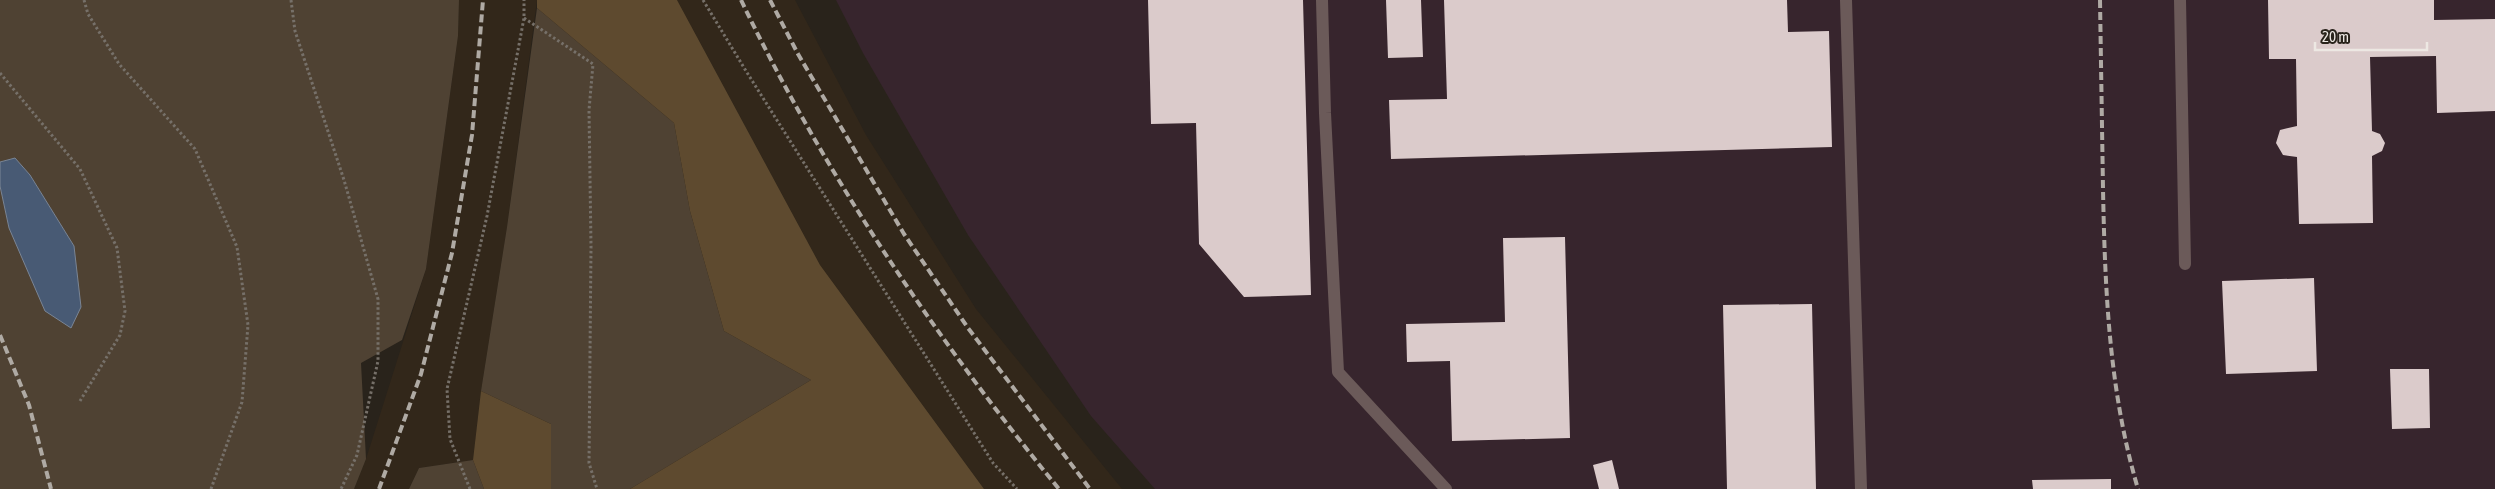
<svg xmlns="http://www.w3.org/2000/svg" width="2495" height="489" viewBox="0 0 2495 489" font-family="'Asap Condensed',sans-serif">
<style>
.commercial{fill:#37252d}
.built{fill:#32271a}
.green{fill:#4f4233}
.forest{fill:#5e4a2f}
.water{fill:#485a74;stroke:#7a8595}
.building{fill:#dbcbcb}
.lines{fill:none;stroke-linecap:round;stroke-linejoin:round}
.path{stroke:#767069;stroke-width:3;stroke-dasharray:2.5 2.5;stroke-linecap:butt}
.service{stroke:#6b5a59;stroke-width:12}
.rail{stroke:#afaaa4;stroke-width:4;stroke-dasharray:8 4;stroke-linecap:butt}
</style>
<rect width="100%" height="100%" fill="#29231b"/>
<!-- commercial -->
<path class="commercial" d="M836,0h1659v489h-1340l-64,-73 -123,-181 -105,-182z"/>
<!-- built -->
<path class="built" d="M459,0h78l-30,227 -26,164 -8,69 -54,8 -10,21h-55l12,-30 60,-190 32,-233z
M677,0h118l71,135 110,174 146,180h-138l-164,-224z"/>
<!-- green -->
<path class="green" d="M0,0h459l-1,36 -32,233 -24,71 -41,23 5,96 -12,30h-354v-303l9,42 65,18 -44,-71 -15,-16 -15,3z
M537,8l137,115 16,88 34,120 87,49 -181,109h-79v-65l-70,-33 26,-164z
M473,460l11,29h-75l10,-21z"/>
<!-- forest -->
<path class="forest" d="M537,0h140l143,265 164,224h-354l181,-109 -87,-49 -34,-120 -16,-88 -137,-115z
M481,391l70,33v65h-67l-11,-29z"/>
<!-- water -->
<path class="water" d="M15,158l15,17 44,71 7,61 -10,21 -26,-17 -36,-83 -9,-42v-24z"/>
<!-- building -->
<path class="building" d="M1148,0h155l8,295 -67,2 -45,-53 -3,-121 -45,1z
M1386,0h35l2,57 -35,1z
M1444,0h343l1,32 41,-1 3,116 -441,12 -2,-59 58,-1z
M2268,0h166v20l61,-1v92l-58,2 -1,-57 -66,1 2,74 8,3 5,9 -3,8 -10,5 1,67 -74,1 -2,-67 -14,-2 -7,-12 4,-13 17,-4 -1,-67h-27z
M1565,237l5,201 -118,3 -2,-80 -43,1 -1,-38 99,-2 -2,-84z
M2314,278l3,93 -91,3 -4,-93z
M1812,304l4,185h-89l-4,-184z
M2390,369h39l1,59 -38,1z
M1612,460l7,29h-20l-6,-24z
M2111,479v10h-78l-1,-9z"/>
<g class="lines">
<!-- path -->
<path class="path" d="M84,0l4,14 31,50 76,85 42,98 11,78 -6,77 -31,87
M291,0l4,31 49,149 34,119v62l-21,94 -16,34
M703,0l43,71 247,392 24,26
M524,18l69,46 -4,46 2,136 -2,217 8,26
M0,73l80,96 37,79 8,63 -5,24 -40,66
M470,489l-20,-50 -3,-50 40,-173 37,-198v-18"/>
<!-- service -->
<path class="service" d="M1322,0l3,113 13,259 108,117
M1846,0l15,489
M2180,0l5,264"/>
<!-- rail -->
<path class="rail" d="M741,0c84,175 195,339 318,489
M770,0l28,54 106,180 64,94 122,161
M2100,0c1,63 2,126 3,189 2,102 6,202 35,300
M0,335l29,70 22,84
M379,489l42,-115 31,-121 20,-118 11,-135"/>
</g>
<!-- scale -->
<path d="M2315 42v8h112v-8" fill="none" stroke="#ede8e3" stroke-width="2.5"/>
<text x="2322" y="42" font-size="15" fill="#ede8e3" stroke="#29231b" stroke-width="4" paint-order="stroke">20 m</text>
</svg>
